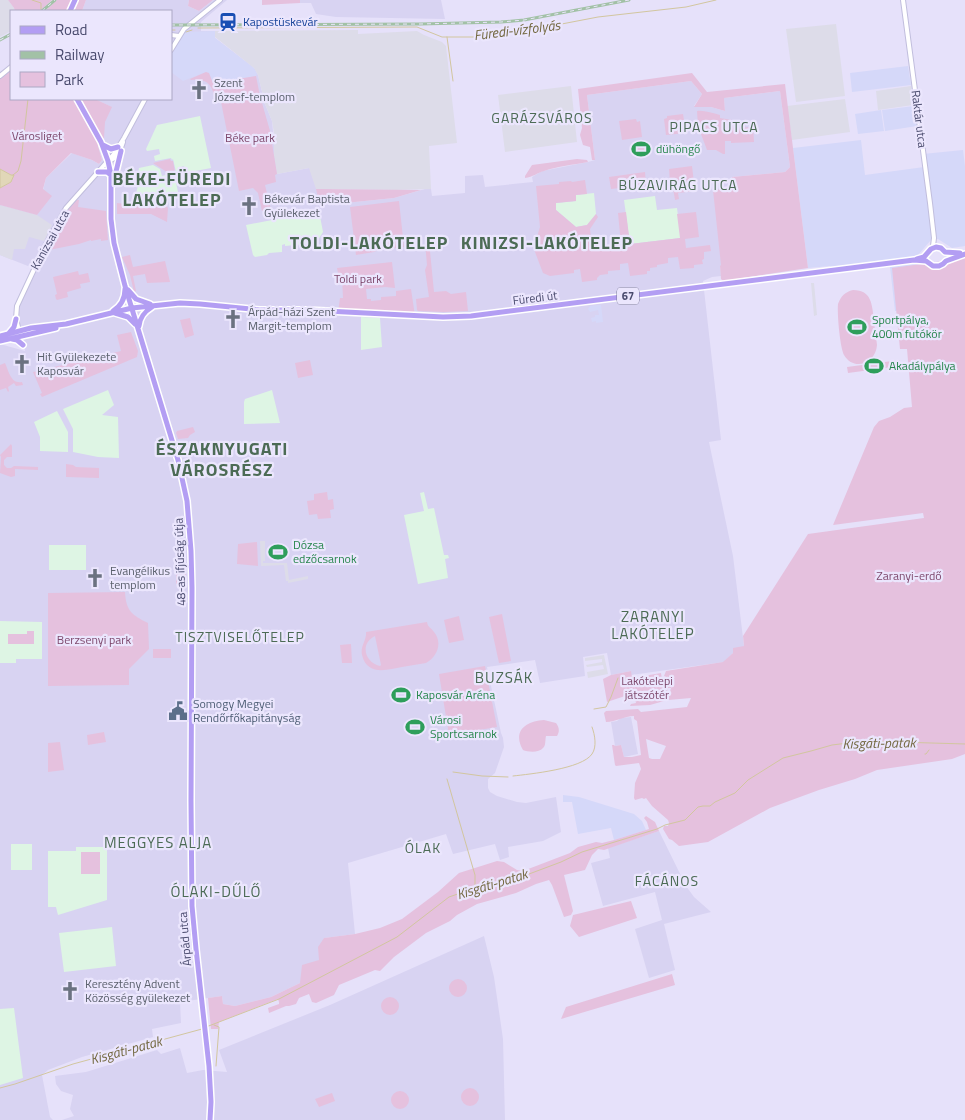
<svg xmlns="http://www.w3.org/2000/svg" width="965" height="1120" viewBox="0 0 965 1120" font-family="'Titillium Web',sans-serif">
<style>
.residential{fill:#d8d3f2}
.commercial{fill:#d5d8f9}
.industrial{fill:#dddce9}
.education{fill:#def5e4}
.green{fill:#e5c1de;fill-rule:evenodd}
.water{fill:#e1d7b8;stroke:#d2c69f}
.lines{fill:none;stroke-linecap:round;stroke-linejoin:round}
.stream{stroke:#d2c69f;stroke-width:1}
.minor-casing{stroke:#c1bedd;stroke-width:6}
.major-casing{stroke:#fff;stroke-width:8}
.minor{stroke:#fff;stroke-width:4}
.major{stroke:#b39ef3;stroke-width:5}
.rail-casing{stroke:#a2c1a6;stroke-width:3}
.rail{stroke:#ebe6fd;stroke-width:1;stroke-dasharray:4;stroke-linecap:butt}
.labels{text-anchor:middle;stroke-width:4.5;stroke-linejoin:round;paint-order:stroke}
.shield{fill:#ebe6fd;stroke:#7a7a99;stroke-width:1}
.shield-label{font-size:11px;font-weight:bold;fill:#4a4b6e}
.transit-label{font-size:12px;fill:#164399;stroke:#ebe6fd;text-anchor:start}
.worship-label{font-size:12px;fill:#5b616d;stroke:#ebe6fd;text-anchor:start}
.street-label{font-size:12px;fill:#4a4b6e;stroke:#ebe6fd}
.park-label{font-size:12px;fill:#7e496d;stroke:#ebe6fd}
.leisure-label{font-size:12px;fill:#27864d;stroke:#ebe6fd;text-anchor:start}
.service-label{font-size:12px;fill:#4e5e75;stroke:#ebe6fd;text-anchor:start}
.water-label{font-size:14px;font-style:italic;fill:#736840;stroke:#ebe6fd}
.neighbourhood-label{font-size:14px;letter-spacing:1px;fill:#4c6b55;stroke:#ebe6fd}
.quarter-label{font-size:15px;letter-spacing:1px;fill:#4c6b55;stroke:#ebe6fd}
.district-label{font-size:18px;font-weight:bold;letter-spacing:1px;fill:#4c6b55;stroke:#ebe6fd}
</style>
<rect width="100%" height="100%" fill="#e6e1fa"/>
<!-- residential -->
<path class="residential" d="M86,0h103l-1,6 11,5 14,-11h14l-26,22v9h14v7l39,30 4,7 7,29 7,17 5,53 32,-6 36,35 49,-5 31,-9h6l1,7 33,-3v-17l18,-1 2,12 48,-5 -1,-5 10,-6 46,-9 7,-2 -8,-65 104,-14 11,13 -8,12 17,1 14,4 -1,-13 56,-7 10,76 -5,5 -53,5v11l-11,78h-1l1,10 -9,1 -9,4 18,159 -12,2 24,114 11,90 -11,7 -9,9 -93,13v-4l-20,4 -4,-22 -24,4 2,19 -45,7 -5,-23 -48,7 14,66 2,5 1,9 -9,26 -7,6v9l2,4 7,4 20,6 9,1 30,-6 5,35 -18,9 -35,6 1,10 -9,3 -5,-16 -42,10 -7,-20 -98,29 7,71 -31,4 -5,22 -19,23 -29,14 -36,9 -12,-2 -1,-8 -42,6 1,21 -29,6 1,8 -71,20 -34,13 -6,5 8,42 3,3h-53v-776l25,7 -10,-42 18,-41 -33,-13v-50l37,10 9,-37 26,-25 20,7 7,4 3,-4 -4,-14 6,-8v-16l7,-15 -16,-8h76v-88h-89z
M300,0h141l4,19 -109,-2 -20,-3 -5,-11h-11z
M631,717l7,37 -14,3 -3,-12 -6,1 -4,-24 6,-1 4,-3z
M659,831l27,55 8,11 17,15 -47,12 11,46 -26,8 -14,-49 27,-9 -7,-28 -52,14 -12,-43 19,-5 -2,-10z
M484,936l10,41 9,62 2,81h-443l12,-4 -4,-7 3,-14 -12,-4 -5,-7 -1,-8 31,-4 71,-22 4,4 19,-6 7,25 16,-3 24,2 -8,-22 111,-45z"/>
<!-- commercial -->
<path class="commercial" d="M215,31v7l39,30 3,6 -1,2 -43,7 -7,-11 -23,9 -12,-9v-17l13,-23z
M908,66l3,19 -59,7 -2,-19z
M914,106l3,20 -32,5 -3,-21z
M881,110l3,21 -26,3 -3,-20z
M861,140l4,35 59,-8 -1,-13 40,-4 2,16v80l-13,2 -14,-9 -7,1 -13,15 2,10 -14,45 -11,1 -5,-44 -58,7 -2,-8 -22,2 -15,-120z
M597,305h4l2,17 -7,1v-2l-4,1 -1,-4 4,-1v-2h4l-1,-5 -8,2 -2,-3 2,-3z
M563,795l16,2 55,17 8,7 4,9 -32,10 -3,-12 -33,6 -6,-32h-9z"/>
<!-- industrial -->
<path class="industrial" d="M0,0h8l6,8 1,3h-4v20l-11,6z
M836,24l9,72 -49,6 -10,-73z
M358,30v4l59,-3 7,4 18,7 4,4 11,97 -28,3 2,43 -35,1 -80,-1 -7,-21 -32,6 -3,-18v-23l-2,-12 -7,-17 -7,-29 -4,-7 -39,-31v-6z
M571,86l6,56 -72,10 -7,-57z
M911,86l2,19 -35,5 -2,-19z
M845,99l5,33 -58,8 -5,-34z
M0,205l37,10 15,10 -8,16 -15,-4 -4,12h-11l-2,11 -12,-5z
M811,283h3l3,32 -3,1z
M260,541h5v20h-2v2h24l2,17 19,-4v3l-20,4v-2h-2l-2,-16 -23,1z
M604,655l4,19 -20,4 -1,-6 17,-3 -1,-4 -16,2 -1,-2 16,-3v-3l-17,2v-3z"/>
<!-- education -->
<path class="education" d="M200,116l11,52 -26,5 -1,-7 -3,1 2,7 -6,2 -4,-17 -1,1 -1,-2 -16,3 -1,-5 6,-2 -1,-5 -12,2 -1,-2 11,-24z
M153,165l7,4 2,7 7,-2 6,4 3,14 -19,4 -23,-3 2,-7 -2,-1 3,-17z
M594,193l2,21 -9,11 -11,2 -20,-17v-7l20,-2v-6z
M655,196l2,14 20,-2 4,30 -51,6 -6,-44z
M319,211l4,21 -7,11 -31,3v-2l-3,1v7l-13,1 -2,2 -12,2 -2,-2 -7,-30z
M361,317l19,1 2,29 -21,3z
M108,390l6,15 -12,10 16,2 1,41 -21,-1 -25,-5v-23l-10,-20z
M272,390l8,33 -36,1v-22l1,-3z
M57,411l11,21v20l-28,-1v-14l-6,-15z
M424,492l4,17 6,-1 10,47h4l1,3 -4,1 3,19 -30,6 -14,-69 20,-4 -4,-18z
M49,545h37v25h-37z
M0,621l42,1v37h-26v4h-16z
M11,844h21v26h-21z
M76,847h31v53l-49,15 -2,-8h-8v-56h28z
M112,927l4,39 -52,6 -5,-39z
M14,1008l9,70 -23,7v-76z"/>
<!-- green -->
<path class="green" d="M8,0h44l-12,11h-25l-1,-3z
M57,0h29l-4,11h-37z
M189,0h24l-14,11 -11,-5z
M262,0h38v3l-38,2z
M11,70v29h84l17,8 -7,15 -1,16 -6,8 4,14 -3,4 -7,-4 -21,-7 -25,25 -3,11 9,7 -15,19 -37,-10v-17l11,-6 3,-7h-3l-11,-6v-91z
M206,72l3,1 4,10 43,-7 4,20 10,35 7,43 -2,1 1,7 -11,3 6,25 -9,1 -4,-18 -5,-5 -14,3 -19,-94 -5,1c-4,-15 -8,-19 -24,-18l-1,-1z
M692,73l15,19 78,-8 23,184 -85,13 -2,-2 -1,-13 1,-1 -8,-75 19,-2v-11l53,-5 5,-5 -10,-76 -56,7 1,13 -14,-4h-17l8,-13 -11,-13 -104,14 8,65h-3l-2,-13 -7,-2 -3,-10 2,-7 -4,-39z
M697,111c7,-1 15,2 23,4v3l12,2 1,8 20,-1 1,15 -23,1v-2h-6v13h-2l-7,-4h-9l-9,-24z
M683,114l3,19 -20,2 -2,-16 3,-1v-2z
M636,119l1,3 3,-1 2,16 -20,3 -3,-19z
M649,144l1,9 -17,1v-8z
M170,159l1,2h2l3,17 -23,-15z
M577,159l10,1 1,2c-15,3 -30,4 -44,9 -7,2 -11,6 -19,7v-2l7,-11z
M692,166l3,25 -17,2 1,6 -4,1 -2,-12 -13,1v-6l10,-1 -1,-13z
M645,172l1,13 -35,4 -2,-12z
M585,180l2,14 -11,1v6l-20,2v7l20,17 11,-2 9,-11 2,3 -8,12 1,9 12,10 16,-2 2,-2 -3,-31 8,-1 4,32 50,-6 -3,-24 19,-2 3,25 -14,2 1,9 24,-3 1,6 -7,1v7l-2,1 1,4 -9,1v3l-14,1 -2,-12 -10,1v5l-11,2v2l-7,1v3h-3v3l-17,2 -2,-13 -8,1v6l-12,1v3l-8,1 -3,3v2l-15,2 -2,-13 -6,1v3l-24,3 -7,-3 -8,-21 -1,-6 6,-19 -4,-41 23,-2v-2l12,-1 1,1z
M316,189l105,1 -27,8 -49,5 -26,-1z
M132,196l32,6 4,6 -1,14 -16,-8h-34v-11l9,1 5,-2z
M75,200h4l-1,7 28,4 2,29 -7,1v-2l-10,2v-1l-12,4 -35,7 24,-42z
M399,201l5,46 -26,3 -4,2 -18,3 -6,-48z
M429,241l5,51 12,-1 5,3 15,-2 2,19 -24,1 -26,-1 -1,-1 -1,-11 13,-2 -4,-27 2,-5 -2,-23z
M130,255l3,12 32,-6 5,21 -23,1 -2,-9 -12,2 3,15 -2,1 -4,-17 -8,-18z
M965,258v496l-13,5 -75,11 -22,9 -36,11 -49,18 -62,34 -29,4 -7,-6 -3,-1 -6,-10 1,-3h4l1,-3 -1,-3 -16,-14 -6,-8 -2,1 -2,-1 -7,2 -1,-2 1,-15 6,-14 -2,-6 -23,3 -1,-1 -3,-20h2l1,1 6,-1 3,12h8l9,-2 -4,-34 -3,-2v-3c-10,0 -18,6 -28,6l-2,-9 2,-2 32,-2 3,3 46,-5 4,-9 -23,2 3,-12h-3l-4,13 -14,4 -20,1 1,-2 5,-1 -3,-12 -2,3 -24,8 -4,-23 8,-4 20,-4 1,7 29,-5 2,13 -3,13h2l4,-15 4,-1v-4l-6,-3 2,-5 57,-9 10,-9v-5l11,-2 -1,-10 65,-102 116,-16 -1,-5 -90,12 41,-98 5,-6 11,-4 14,-9 8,-1 -5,-58h-7l-8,-81zM646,739l20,7 -6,13h-8l-3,-1z
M392,262l3,26 -10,-1 -19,2 1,10h4v2l10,-1v-3l15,-1v-5l15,-2 4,27 -77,-4 2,-14h3l-1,-21 -3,1 -2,-10z
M78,271l1,4 9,-2 2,9 -10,2 1,4 -14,4 1,5 -11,3 -1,-1 -1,-4 2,-1 -4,-17z
M853,290c19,0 19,15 21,30 1,8 2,17 3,25 -1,18 -23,27 -33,10 -4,-8 -7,-41 -6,-51 3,-8 7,-12 15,-14z
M190,318l4,17 -9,3 -5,-18z
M131,332l7,19 -1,6 -95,40 -2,-3 2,-1 -9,-21 88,-21 -4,-16z
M310,360l3,15 -15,3 -3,-15z
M900,360v6l-52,7 -1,-6z
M5,363c4,9 6,21 17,19l1,3 -7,1 -2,-3 -6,4 1,4 -1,1 -2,-4 -6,2v-25z
M193,427l2,5 -5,3 -2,3 -10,1 -2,-6 1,-2z
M11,444l1,2v11h-5l-3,3v5l3,3h4l3,-2 24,1v3l-23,-1v7l-4,1 -11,-4 1,-16 -1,-2z
M66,464l7,1 3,2 23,1v10l-33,-1z
M327,492l1,8 5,-1 1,10 -4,1 1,8 -13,1 -1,-5 -8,1 -2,-14 7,-1v-6z
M257,542l1,24 -21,-2 1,-20z
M181,558h5v22l-3,3 -7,1v-13h5z
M125,592c1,19 7,23 23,31l1,26 -20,20v16l-81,1v-93z
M502,614l9,47 -12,2 -10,-46z
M459,616l5,24 -15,3 -5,-23z
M427,622c1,6 4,5 7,10 9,11 3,25 -8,31 -8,1 -16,3 -24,4 -15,3 -35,9 -40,-12 -2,-9 5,-15 4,-23zM375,636l6,29 -1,1c-16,-4 -20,-23 -5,-30z
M27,631h7v13h-26v-10h19z
M351,644l1,19h-10l-2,-18z
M153,649h18v9h-18z
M485,666l12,61 -48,8 -10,-61z
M544,720l12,3c3,4 4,8 1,13h-11c-1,4 0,10 -3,12 -4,5 -15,4 -20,2 -11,-19 3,-29 21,-30z
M104,732l2,10 -18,3 -1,-10z
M60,742l4,28 -16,2v-29z
M646,816l9,6 4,9 -55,19 -6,-1 -6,6 -7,15 -21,5 9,36 -2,4 -7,2 -12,-32 -3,-5 -13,4 -20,9 -39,11 -20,11 -7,6 -24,12 -32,24 -14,14 -5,-1 -36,15 -5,10 -18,8 -4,-1 -3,-8 -10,4 -3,6 -7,2h-3l-17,7 -1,-5 11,-4v-2l-1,-3 -59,23 -1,7h-7l-3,-31 14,-2 1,8 12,2 36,-9 29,-14 2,-18 17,-5 -1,-13 6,-9 31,-4 25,-6 22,-9 36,-27 21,-19 38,-12 7,1 13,8 6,1 47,-18 8,-6 18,-5 6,1 12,-3 35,-11 -2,-7 -3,-4z
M81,852h19v22h-19z
M631,901l6,17 -58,19 -9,-11 3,-11z
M672,974l3,11 -114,34 5,-12z
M449 988a9 9 0 1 1 18 0a9 9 0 1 1-18 0Z
M381 1006a9 9 0 1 1 18 0a9 9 0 1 1-18 0Z
M461 1097a9 9 0 1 1 18 0a9 9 0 1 1-18 0Z
M391 1100a9 9 0 1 1 18 0a9 9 0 1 1-18 0Z
M332,1093l3,8 -16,6 -4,-8z"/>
<!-- water -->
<path class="water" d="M0,169l11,6h3l-3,7 -11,6z"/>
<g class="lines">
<!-- stream -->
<path class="stream" d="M32,0l9,3v7
M198,28l219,-1 25,10h42l62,-10 52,-10 88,-10 30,-7
M171,30h4
M186,32l6,-2
M447,37l6,44
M13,175l5,-4 3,-10 7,-62
M594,709l12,-2 5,-10 7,-19
M925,754h1l3,-4
M453,772l29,4 26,1
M513,776c17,-2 69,-7 79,-22 5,-7 3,-19 0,-27
M447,779l28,96v13
M214,1025l5,2 -3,39
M206,1027l73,-28 118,-62 52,-40 26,-9 38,-8 48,-18 21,-10 75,-23 8,-4 20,-5 13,-13 5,-1h7l5,-4 20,-9 13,-13 35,-22 28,-7 21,-6 32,-4 101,3
M0,1088l15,-4 58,-20 129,-35"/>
<!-- minor casing -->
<g class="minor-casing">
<path id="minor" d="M903,0l27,203 4,35 -1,8 -2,3
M171,35l8,1
M171,50l13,-21 36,-29
M0,76l11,-9
M108,161c10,-3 12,-10 15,-19
M19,331l-3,-12 1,-13 28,-60 21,-38 48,-54 10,-16 21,-39"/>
</g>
<!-- major casing -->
<g class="major-casing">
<path id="major" d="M70,11l5,-11
M77,99l24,43 7,19 3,14v44l3,24 11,43 53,174 9,41 4,50 1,37 -1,213 1,105 4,43 13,117 2,36 -1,18
M103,145l8,4 7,-2
M98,172h9l4,3
M113,184l8,-33
M917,259l7,-2 7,-8 5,-2 5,1 4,4 15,1
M128,290l8,9 14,5
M113,311c8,-5 12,-12 12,-22
M115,313l13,4 7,7
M139,326c1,-9 5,-14 13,-19
M9,333l5,-6 2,-8
M0,336l31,-8 35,-4 66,-16 48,-5 20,1 60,6h47l136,7 28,-1 443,-56 12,1 7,5h6l4,-2 3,-3 19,-7
M12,339l5,1 6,5
M0,341l56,-13"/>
</g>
<!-- minor -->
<use href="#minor" class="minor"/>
<!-- major -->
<use href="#major" class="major"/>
<!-- rail casing -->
<g class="rail-casing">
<path id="rail" d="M42,11l13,-11
M171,25l249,-1 81,-2 23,-2 105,-20
M0,40l11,-6"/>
</g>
<!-- rail -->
<use href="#rail" class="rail"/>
</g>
<!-- icons -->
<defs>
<g id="station-bare" transform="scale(1.5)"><path d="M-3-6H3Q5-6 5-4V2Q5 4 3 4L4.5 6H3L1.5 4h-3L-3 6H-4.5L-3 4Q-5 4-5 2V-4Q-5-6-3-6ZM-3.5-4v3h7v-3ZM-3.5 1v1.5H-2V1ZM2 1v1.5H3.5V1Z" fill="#1a4fb4" stroke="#ebe6fd" stroke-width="2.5" paint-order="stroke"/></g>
<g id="church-bare" transform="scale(1.5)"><path d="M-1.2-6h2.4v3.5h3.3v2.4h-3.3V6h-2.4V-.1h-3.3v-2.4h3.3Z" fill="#6b7280" stroke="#ebe6fd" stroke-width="2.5" paint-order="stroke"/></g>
<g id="stadium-bare" transform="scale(1.5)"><path d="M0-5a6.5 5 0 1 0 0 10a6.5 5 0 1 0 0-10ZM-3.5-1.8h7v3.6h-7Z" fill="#2e9e5b" stroke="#ebe6fd" stroke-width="2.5" paint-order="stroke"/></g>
<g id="civic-bare" transform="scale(1.5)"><path d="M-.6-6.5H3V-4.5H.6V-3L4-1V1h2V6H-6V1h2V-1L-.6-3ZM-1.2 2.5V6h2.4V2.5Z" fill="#5c6f8a" stroke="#ebe6fd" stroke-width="2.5" paint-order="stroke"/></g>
</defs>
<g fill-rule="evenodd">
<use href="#station-bare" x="228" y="22"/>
<use href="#church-bare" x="199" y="90"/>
<use href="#stadium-bare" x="641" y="149"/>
<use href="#church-bare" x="249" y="206"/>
<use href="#church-bare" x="233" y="319"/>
<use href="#stadium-bare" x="857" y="327"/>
<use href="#church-bare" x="22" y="364"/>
<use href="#stadium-bare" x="874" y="366"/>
<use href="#stadium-bare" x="278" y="552"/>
<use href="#church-bare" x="95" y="578"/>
<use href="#stadium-bare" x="401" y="695"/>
<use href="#civic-bare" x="178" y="711"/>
<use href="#stadium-bare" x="415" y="727"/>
<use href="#church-bare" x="70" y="991"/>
</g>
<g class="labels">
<!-- shield labels -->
<rect class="shield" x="617" y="287.5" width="22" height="17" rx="4"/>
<g class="shield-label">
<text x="628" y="300">67</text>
</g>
<!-- transit labels -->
<g class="transit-label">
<text x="243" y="26">Kapostüskevár</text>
</g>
<!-- worship labels -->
<g class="worship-label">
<text x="214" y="87">Szent<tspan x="214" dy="14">József-templom</tspan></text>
<text x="264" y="203">Békevár Baptista<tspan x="264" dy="14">Gyülekezet</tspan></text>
<text x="248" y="316">Árpád-házi Szent<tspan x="248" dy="14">Margit-templom</tspan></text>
<text x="37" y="361">Hit Gyülekezete<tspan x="37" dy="14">Kaposvár</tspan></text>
<text x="110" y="575">Evangélikus<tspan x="110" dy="14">templom</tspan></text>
<text x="85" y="988">Keresztény Advent<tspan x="85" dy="14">Közösség gyülekezet</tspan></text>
</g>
<!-- street labels -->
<g class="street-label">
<text transform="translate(919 119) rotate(83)" y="4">Raktár utca</text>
<text transform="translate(50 240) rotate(-61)" y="4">Kanizsai utca</text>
<text transform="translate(535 298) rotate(-7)" y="4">Füredi út</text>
<text transform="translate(180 562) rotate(-92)" y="4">48-as ifjúság útja</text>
<text transform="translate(185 939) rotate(-95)" y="4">Árpád utca</text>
</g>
<!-- park labels -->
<g class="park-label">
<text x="37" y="140">Városliget</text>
<text x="250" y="142">Béke park</text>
<text x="358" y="283">Toldi park</text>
<text x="909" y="580">Zaranyi-erdő</text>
<text x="94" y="644">Berzsenyi park</text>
<text x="647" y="685">Lakótelepi<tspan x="647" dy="14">játszótér</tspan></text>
</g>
<!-- leisure labels -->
<g class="leisure-label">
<text x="656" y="153">dühöngő</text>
<text x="872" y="324">Sportpálya,<tspan x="872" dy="14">400m futókör</tspan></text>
<text x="889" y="370">Akadálypálya</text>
<text x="293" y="549">Dózsa<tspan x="293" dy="14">edzőcsarnok</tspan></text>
<text x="416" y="699">Kaposvár Aréna</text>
<text x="430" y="724">Városi<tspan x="430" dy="14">Sportcsarnok</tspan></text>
</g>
<!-- service labels -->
<g class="service-label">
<text x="193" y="708">Somogy Megyei<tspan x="193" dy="14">Rendőrfőkapitányság</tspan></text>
</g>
<!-- water labels -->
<g class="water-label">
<text transform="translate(517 30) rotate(-7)" y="5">Füredi-vízfolyás</text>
<text transform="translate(879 743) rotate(-1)" y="5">Kisgáti-patak</text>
<text transform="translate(492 884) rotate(-17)" y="5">Kisgáti-patak</text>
<text transform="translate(126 1050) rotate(-15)" y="5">Kisgáti-patak</text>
</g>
<!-- neighbourhood labels -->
<g class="neighbourhood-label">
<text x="542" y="123">GARÁZSVÁROS</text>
<text x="714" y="132">PIPACS UTCA</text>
<text x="678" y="190">BÚZAVIRÁG UTCA</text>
<text x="240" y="642">TISZTVISELŐTELEP</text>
<text x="423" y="853">ÓLAK</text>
<text x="667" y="886">FÁCÁNOS</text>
</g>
<!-- quarter labels -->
<g class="quarter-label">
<text x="653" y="622">ZARANYI<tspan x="653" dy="17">LAKÓTELEP</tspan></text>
<text x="504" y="683">BUZSÁK</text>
<text x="158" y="848">MEGGYES ALJA</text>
<text x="216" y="897">ÓLAKI-DŰLŐ</text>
</g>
<!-- district labels -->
<g class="district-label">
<text x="172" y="185">BÉKE-FÜREDI<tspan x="172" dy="21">LAKÓTELEP</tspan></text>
<text x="369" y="249">TOLDI-LAKÓTELEP</text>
<text x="547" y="249">KINIZSI-LAKÓTELEP</text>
<text x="222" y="455">ÉSZAKNYUGATI<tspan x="222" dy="21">VÁROSRÉSZ</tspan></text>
</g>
</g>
<!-- legend -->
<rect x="10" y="10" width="162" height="90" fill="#ebe6fd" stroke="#aba8c4"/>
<rect x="20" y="26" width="25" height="8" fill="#b39ef3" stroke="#aba8c4"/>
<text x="55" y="35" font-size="15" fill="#4a4b6e">Road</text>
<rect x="20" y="51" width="25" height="8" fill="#a2c1a6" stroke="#aba8c4"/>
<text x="55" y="60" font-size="15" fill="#4a4b6e">Railway</text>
<rect x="20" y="72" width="25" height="15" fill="#e5c1de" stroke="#aba8c4"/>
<text x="55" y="85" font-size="15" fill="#4a4b6e">Park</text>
</svg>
